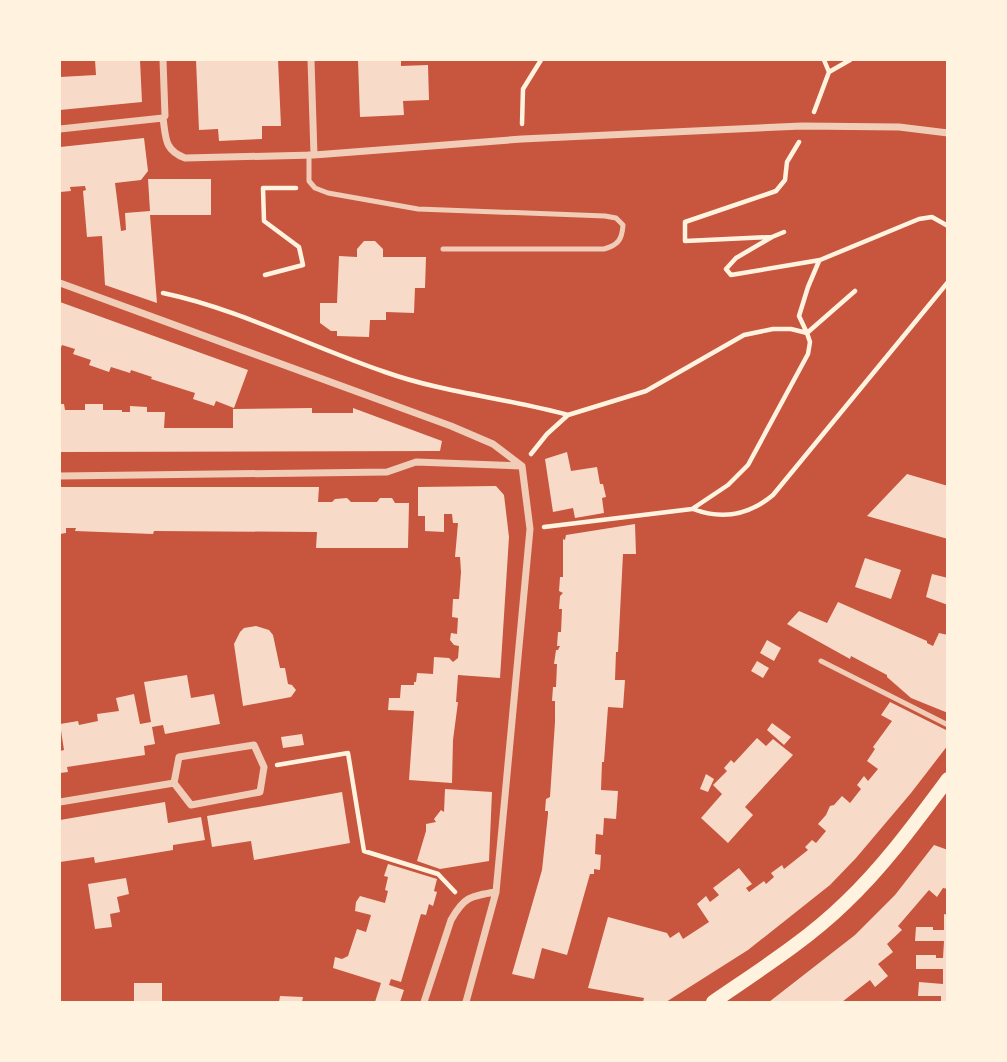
<svg xmlns="http://www.w3.org/2000/svg" width="1007" height="1062" viewBox="0 0 1007 1062" font-family="Rubik,sans-serif">
<style>
.building{fill:#f7dbc8}
.lines{fill:none;stroke-linecap:round;stroke-linejoin:round}
.path{stroke:#fff3e0;stroke-width:4.5}
.service{stroke:#f1ccb7;stroke-width:5}
.minor{stroke:#f1ccb7;stroke-width:7}
.secondary{stroke:#fff3e0;stroke-width:14}
</style>
<rect width="100%" height="100%" fill="#c8553d"/>
<!-- building -->
<path class="building" d="M95,60h45l2,42 -82,8v-33l36,-2z
M196,60h82l3,66h-19v13l-43,2 -1,-12 -19,1z
M358,60h43v6l27,-1 1,35 -26,1 1,14 -44,2z
M144,138l4,33 -7,9 -26,3 6,48 5,-1 -1,-17 25,-2 -2,-32h63v36h-61l7,88 -52,-18 -3,-49 -15,1 -4,-46 3,-1 -1,-4 -15,1 1,4 -11,1v-45z
M364,241h11l8,8v8h43l-1,31h-10l-1,25 -28,-1v8h-16l-1,17 -32,-1v-5h-6l-11,-8v-20h17l2,-47 18,1v-8z
M60,302l188,68 -14,38 -18,-7 -2,5 -21,-7 2,-6 -44,-14 1,-2 -21,-7 -1,3 -19,-6 -2,5 -20,-7 2,-5 -18,-6 2,-5 -13,-4 -2,5z
M60,404h4l1,6h20v-6h18v6h19v2h8v-6l17,1v5h18l-1,16h69v-19l79,-1v5h41v-5l89,33 -2,10 -380,1z
M567,452l4,19 26,-4 3,17h3l3,13 -4,1 2,15 -29,5 -2,-10 -20,4 -8,-53z
M907,474l41,12v53l-81,-23z
M496,486l8,9 5,42 -9,141 -42,-3 -2,27h2l-5,38 -1,43 -43,-3 5,-69 -26,-1 1,-12h11l1,-13h13v-3h2l1,-9 16,1 1,-17 15,1 4,4 5,-4 1,-12 -5,-1 -4,-5 1,-7 6,1 1,-16 -6,-1 1,-18h6l2,-27 -1,-15h-5l3,-34h-5l-1,-9h-8v18l-19,-1v-15h-7v-29z
M60,487h259l-1,15h14l3,-3 12,-1 4,4h26l3,-4h12l3,5h14l-1,45h-92l1,-16 -163,-1 -1,3 -78,-3 1,-3h-10v5l-6,1z
M635,524l1,30h-13l-5,98h-2l-1,28h10l-2,28 -15,-1 -4,55h-2l-1,28 17,1 -2,28 -12,-1 -1,17 -7,-1 -1,20 6,1 -1,15 -6,-1v5h-4l-23,81 -25,-7 -8,31 -22,-5 30,-104 6,-56v-3h-3l1,-12 4,-2 5,-75v-21h-3l1,-14h3l1,-23h-3l2,-14h2l2,-4h-3l1,-14h3l1,-23h-3l1,-13 3,-3 -4,-2 1,-14h3v-38l2,1 1,-5z
M865,558l36,12 -10,29 -36,-12z
M932,574l16,4v27l-22,-8z
M838,602l89,39v2l6,3 6,-13 9,2v78l-37,-15 -24,-21v-2l-36,-19 -1,3 -63,-35 12,-13 28,12z
M256,626l13,4 4,5 7,33h5l3,16 4,1 4,5 -5,7 -48,9 -9,-62 6,-12 4,-4z
M767,640l14,8 -7,13 -14,-8z
M757,661l12,7 -6,10 -12,-7z
M187,675l4,23 23,-4 6,30 -55,10 -2,-9 -11,2 3,17 -11,2 1,9 -78,12 1,5 -8,1v-22l4,-1 -4,-26 18,-3 1,4 19,-4 -1,-7 22,-3 -3,-13 18,-4 6,30 11,-2 -7,-40z
M890,702l58,29v14l-37,48 -55,65 -26,27 -82,65 -82,52h-23l1,-4 -56,-10 20,-71 59,16 3,5 9,-6 4,7 26,-17 -12,-18 9,-8 4,6 9,-7 -6,-7 26,-20 13,16 -6,4 3,4 15,-11 2,3 8,-7 -3,-4 11,-8 2,4 24,-19 -3,-3 7,-7 4,3 10,-12 -8,-7 8,-9 4,-9 4,-1 8,-9 8,7 11,-14 -4,-4 7,-9 4,5 10,-12 -11,-8 8,-12 -2,-2 19,-26 -11,-6z
M772,723l19,14 -7,8 -17,-15z
M302,734l2,11 -21,3 -2,-11z
M757,738l9,8 7,-7 20,16 -48,52 8,8 -25,28 -27,-25 21,-24 -9,-9 14,-14 -3,-3 7,-8 3,3z
M706,774l8,5 -6,13 -8,-3z
M445,789l47,3 -3,69 -49,8 -23,-8 9,-30v-7l10,-2 -2,-3 7,-9 3,2z
M342,792l8,51 -96,17 -3,-19 -39,6 -5,-31z
M165,802l3,21 33,-6 4,23 -32,5v5l-78,13 -1,-6 -34,5v-42z
M934,845l14,5v39l-5,-1 -6,9 -8,-7 -31,36 4,4 -15,14 6,8 -15,12 10,12 -13,11 -5,-7 -28,22h-73l86,-67 40,-40z
M388,864l49,15 -3,12 3,1 -4,14 -4,-2 -3,11 -5,-1 -20,68 -10,-3 -2,6 15,5 -4,12h-25l6,-19 -48,-15 2,-11 7,2 6,-3 9,-27 9,3 5,-17 -16,-4 1,-9 4,-6 25,7 3,-12 -3,-1 3,-13 -4,-1z
M126,878l3,16 -12,3 3,15 -10,2 2,13 -17,2 -7,-45z
M944,914l4,1v87h-7v-6h-23l1,-14 24,2v-15h-27v-14h20v3h7l1,-17h-29l1,-14h17v3h11z
M134,983h28v19h-28z
M280,996l23,1 -1,5h-23z"/>
<g class="lines">
<!-- path -->
<path class="path" d="M829,72l21,-12
M814,112l15,-40 -5,-12
M522,124l1,-35 18,-29
M799,142l-12,20 -2,18 -9,11 -91,31v19l87,-4 -36,21 -10,11 5,6 89,-15 99,-41 13,-2 16,9
M772,237l12,-5
M819,261l-11,26 -9,29 8,17 48,-42
M265,275l38,-10 -4,-18 -35,-26 -1,-33h33
M163,293c76,16 148,54 222,79 59,21 122,26 183,43
M531,454l16,-20 21,-19 78,-24 98,-56 29,-6h18l16,4 3,9 -2,12 -60,111 -20,20 -36,24 -148,18
M693,509c29,11 56,6 80,-14l175,-213
M277,765l71,-12 16,98 74,23 17,18"/>
<!-- service -->
<path class="service" d="M309,154v27l6,7 13,5 90,16 187,7 11,2 7,7c-1,15 -5,20 -19,24h-161
M821,661l127,64"/>
<!-- minor -->
<path class="minor" d="M163,60l2,56 -2,2c3,20 1,32 22,40l129,-3 208,-16 280,-13 97,1 49,6
M311,60l3,95
M60,129l103,-11
M60,283l391,143 42,18 29,22 8,63 -34,363 -30,110
M60,476l327,-4 29,-10 105,4
M254,745l10,22 -4,25 -69,13 -17,-22 5,-26z
M60,802l114,-19
M424,1002l27,-82c13,-23 19,-24 45,-28"/>
<!-- secondary -->
<path class="secondary" d="M713,1002c45,-31 93,-61 132,-99 39,-37 71,-81 103,-124"/>
</g>
<!-- border -->
<rect width="1007" height="1062" fill="none" stroke="#fff3e0" stroke-width="122"/>
</svg>
